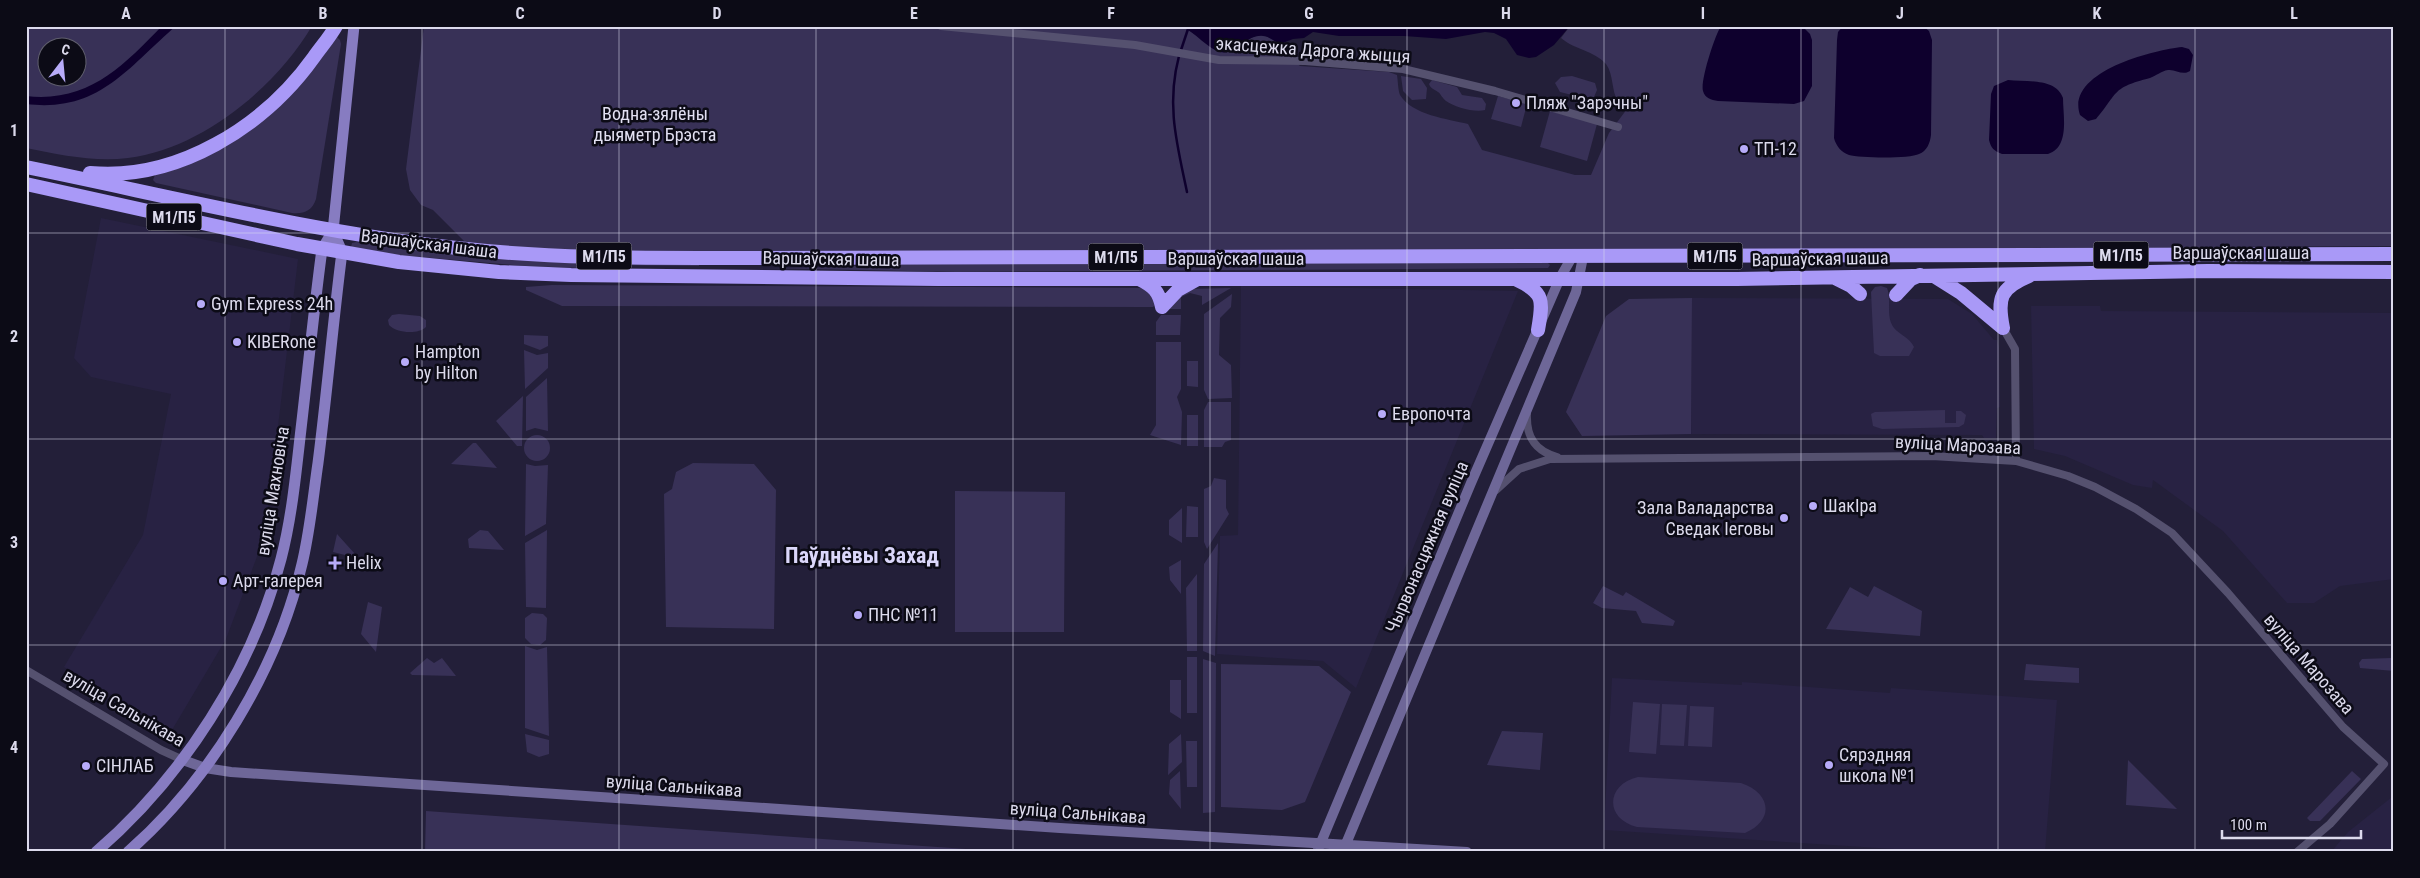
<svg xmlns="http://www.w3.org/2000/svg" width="2420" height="878" viewBox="0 0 2420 878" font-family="'Roboto Condensed',sans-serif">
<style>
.built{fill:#282243}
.green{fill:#383157;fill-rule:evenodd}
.water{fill:#0e002d}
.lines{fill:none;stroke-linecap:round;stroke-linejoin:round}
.stream{stroke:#0e002d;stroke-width:2.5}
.street{stroke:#55516f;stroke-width:8}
.secondary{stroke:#6e6798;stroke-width:10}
.primary{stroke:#877cc1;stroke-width:11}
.highway{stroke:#a999f7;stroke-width:14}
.grid{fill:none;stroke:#dcdaec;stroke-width:1;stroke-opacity:0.55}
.poi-dot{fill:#b7abf8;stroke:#0c0b16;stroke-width:2}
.labels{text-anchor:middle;stroke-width:5;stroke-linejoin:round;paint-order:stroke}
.shield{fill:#0c0b16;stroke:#9e9cac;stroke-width:1}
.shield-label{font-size:16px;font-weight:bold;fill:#dcdaec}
.street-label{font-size:18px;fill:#dcdaec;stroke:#0c0b16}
.poi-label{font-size:18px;fill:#dcdaec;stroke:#0c0b16;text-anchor:start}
.park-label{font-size:18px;fill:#e2e0f2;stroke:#0c0b16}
.district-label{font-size:22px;font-weight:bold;fill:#dbd7fa;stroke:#0c0b16}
.neatline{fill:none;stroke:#dcdaec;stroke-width:2}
.grid-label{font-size:16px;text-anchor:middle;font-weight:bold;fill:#dcdaec}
</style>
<rect width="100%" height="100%" fill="#231f39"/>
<!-- built -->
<path class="built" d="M101,218l197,41 -29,243 -11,52 -32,85 -54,91 -108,-63 79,-132 28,-141 -80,-17 -17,-19z
M1241,286l277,5 -162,397 -33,-27 -106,-7 3,-118 18,-1z
M1692,298l256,1 24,15 22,26h3l2,7 1,60 -3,1 -1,30h-12l-2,-3 -291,-1z
M2031,306h69l1,5 293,2v266l-54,7 -26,17h-27l-64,-72 -70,-51 -1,8 -19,-3 -68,-29 -31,-7z
M1612,678l130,7v-3l148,11 1,-5 166,12 -12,152h-105l-336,-22z
M2392,797l2,55h-63l17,-20z"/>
<!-- green -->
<path class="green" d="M26,26h286c-36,61 -110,123 -184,132 -34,4 -68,-3 -102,-10zM48,48h30v30h-30z
M424,26h757c16,7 29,23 46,26 27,-10 23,-27 56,-8 8,5 10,17 17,22l89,6 8,3c1,6 1,15 3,20 12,20 48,24 68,29l14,26 93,25h16l18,-42 21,-28 -12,-3c-7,-12 -4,-27 -12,-38 -13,-14 -31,-14 -45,-26l9,-12h824v220l-1517,8 -324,-3 -86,-7 -34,-34 -12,-5 -11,-15 -4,-21z
M337,37l3,3 1,4 -25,155c-4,12 -12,15 -24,14l-136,-30 -3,-3 2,-5 69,-28z
M1401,76l20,3 6,9 -1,11 -14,1 -9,-9z
M1572,76l23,7 2,7 -3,7h-14l-20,-5 -5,-9 6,-6z
M1432,80l25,7 5,8 20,3 4,6 -1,6c-10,3 -31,-3 -39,-9 -4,-3 -5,-7 -8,-9 -4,-3 -7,-3 -9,-8z
M1498,96l29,8 -6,23 -30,-8z
M1550,111l47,13 -10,37 -47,-14z
M356,242l101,13 242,9v2l-86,-1 -34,3 -53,-2 -128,-11 -47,-8 1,-4z
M1548,263l2,2 -2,3 -592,4 -199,-4 91,-1 16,-3z
M552,285l591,3 11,7 3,8 -4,4 -591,-1 -36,-16v-3z
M1881,286l6,2c5,12 -2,28 7,40 6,7 15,9 20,19l-5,9h-29l-6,-3 -3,-61 4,-5z
M1231,288l-29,17v-9l-12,-3 -9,4v12h-15l20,-20z
M1232,294l-1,13 -11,11 -1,37 12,10 1,33 -24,1 -4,-9v-76z
M1692,298l-1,136 -109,2 -16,-24 40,-96 23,-17z
M399,314l21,2 6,4v7c-8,8 -30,6 -37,-2l-1,-5 4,-5z
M1161,315h20l-1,20h-24v-13z
M524,335l24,1v10l-8,4 -16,-6z
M1156,342h25v47l-4,8 5,15 -1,33 -31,-10 6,-10z
M524,350l13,5 11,-2v15l-23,21z
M1187,361h11v26l-11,-1z
M547,378l1,53 -13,-3 -9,3v-34z
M523,396l-1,50h-5l-21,-25z
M1208,402h23v38l-6,2 -3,5h-18v-37z
M1945,410v13h11v-12h5l5,4 -2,9 -5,3 -77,2 -9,-3 -2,-12 4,-2z
M1187,415h11v31h-11z
M524 448a13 13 0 1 1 26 0a13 13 0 1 1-26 0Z
M473,443h3l21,25 -46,-4z
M693,463l61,1 22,26 -2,139 -108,-2 -2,-133 8,-5 4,-17z
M526,464l9,2 13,-1 -2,59 -21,12z
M1214,478l12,2v28l3,6 -22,35 -3,-7v-53l7,-3z
M955,491l110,1 -1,140h-109z
M1187,506l11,1v30h-12z
M1182,508v35l-13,-8v-15z
M480,530l8,1 16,19 -35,-2 -1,-9z
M547,530l-1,78 -20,-1 -1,-64z
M337,534l18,20 -2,3 -20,-5z
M1218,543l-3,113 -12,-5 1,-87z
M1181,560v34l-11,-14 -1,-13z
M1197,574v77h-10l-1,-63z
M1603,586l20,10 3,-4 49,29 -2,5 -31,-3 -6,-12 -34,-3 -9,-5z
M1874,586l48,25 -2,25 -94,-7 24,-42 18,10z
M368,602l14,5 -6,45 -15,-18z
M532,613l11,1 4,4 -1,22 -6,5 -9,-1 -6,-6v-20z
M525,646l12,4 10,-3 2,89 -24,-8z
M2394,654v17l-34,-3 -1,-5 3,-4 29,-1z
M1187,657h10v56h-10z
M427,658l7,5 8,-5 14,18 -44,-1 -2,-2z
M1203,659l13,4 -1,149 -12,1z
M1221,664l98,2 32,26 -46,110 -23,8 -61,-3z
M2026,664l53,4v15l-55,-3z
M1170,680h11v39l-11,-7z
M1633,702l27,2 -4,50 -27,-2z
M1662,704l25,1 -3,41 -24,-1z
M1690,706l24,1 -2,40 -24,-1z
M1502,731l41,2 -3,37 -53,-5z
M525,734l24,6v14l-10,3 -12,-5z
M1181,734l1,28 -14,13 1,-31z
M1186,741h11v46h-10z
M2128,760l49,49 -51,-4z
M1180,771l1,38 -12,-15 1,-14z
M2352,771l9,8 -41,42h-10l-3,-3z
M1638,777l103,6c30,10 34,37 4,50l-108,-6c-33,-8 -31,-43 1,-50z
M426,811l583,41h-584z"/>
<!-- water -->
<path class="water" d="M162,26h14c-49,42 -77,87 -150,78v-8c62,7 96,-29 136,-70z
M1181,26h389l-16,19 -18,12 -7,1 -12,-3 -11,-16 -12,-6 -9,-1 -39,7 -42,-3h-65l-26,-4 -9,6 -11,1 -13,5c-6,-2 -11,-8 -17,-8 -17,-2 -27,20 -43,16 -12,-3 -25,-20 -39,-26z
M1721,26h81l8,8 2,6v46l-8,15 -10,3 -76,-3c-7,-1 -13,-3 -15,-10 -3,-10 12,-56 18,-65z
M1843,26h80l6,5 3,9 -1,95c-1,8 -4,16 -12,19 -9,5 -60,4 -70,1 -8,-3 -13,-9 -15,-17l3,-98 1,-8z
M2182,47l7,2 4,6 -3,16c-8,5 -14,-2 -22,-1 -7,1 -12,6 -18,8 -39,10 -31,14 -54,41l-8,2 -8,-6c-15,-43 73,-65 102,-68z
M2008,80c18,2 48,-2 55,18 0,18 7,49 -15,56h-46c-8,-3 -11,-6 -13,-14l2,-46 3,-8z"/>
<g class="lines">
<!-- stream -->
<path class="stream" d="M1181,50l7,-21
M1179,56c-13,49 -2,88 8,136"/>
<!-- street -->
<path class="street" d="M941,26l194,19 84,15 86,1 98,8 92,22 123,36
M2003,328l12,21 1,112
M1527,414c-1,23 8,37 30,43
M1496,490l23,-21 31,-10 382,-3 84,5 52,15 27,11 41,22 36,24 56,60 115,134 41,37 -54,60 -33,28
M26,670l135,80 22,10"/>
<!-- secondary -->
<path class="secondary" d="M183,760l22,8 26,4 829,56 407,24
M1343,851l233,-559 7,-35
M1317,852l154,-369 89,-205 12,-21"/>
<!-- primary -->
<path class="primary" d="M96,852c87,-75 156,-182 185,-293 11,-42 15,-87 20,-130 7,-60 13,-120 21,-180l11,-18 21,-205
M128,852c82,-72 149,-181 174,-288 8,-33 11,-67 16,-101 9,-70 15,-141 24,-211l-9,-21"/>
<!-- highway -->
<path class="highway" d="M26,167c143,29 285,65 431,81 97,11 196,10 294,10l1643,-4
M90,173c87,8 174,-46 224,-116 7,-10 16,-20 22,-31
M26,184l271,60 102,18 100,10 72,3 367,4h799l471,-8 186,1
M1934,276l27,17 42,35
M1835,278l16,8 9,8
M1139,279c14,7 20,12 23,28
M1517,280c28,13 26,21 21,50
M1896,295l15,-16 9,-4
M1162,307l16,-17 18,-10
M2003,328c-6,-30 -3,-40 26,-52"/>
</g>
<!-- grid -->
<path class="grid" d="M225,26v826M422,26v826M619,26v826M816,26v826M1013,26v826M1210,26v826M1407,26v826M1604,26v826M1801,26v826M1998,26v826M2195,26v826M26,233h2368M26,439h2368M26,645h2368"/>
<!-- markers -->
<g class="poi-dot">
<circle cx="1516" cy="103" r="5"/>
<circle cx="1744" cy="149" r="5"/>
<circle cx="201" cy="304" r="5"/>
<circle cx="237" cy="342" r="5"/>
<circle cx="405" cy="362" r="5"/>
<circle cx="1382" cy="414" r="5"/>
<circle cx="1813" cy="506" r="5"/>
<circle cx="1784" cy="518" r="5"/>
<path d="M332.5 555.5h5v5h5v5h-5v5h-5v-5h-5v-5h5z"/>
<circle cx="223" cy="581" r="5"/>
<circle cx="858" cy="615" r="5"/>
<circle cx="1829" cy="765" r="5"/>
<circle cx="86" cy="766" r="5"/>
</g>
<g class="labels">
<!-- shield labels -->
<g class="shield">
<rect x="146.5" y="203.5" width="55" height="27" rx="4"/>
<rect x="2093.5" y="241.5" width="55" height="27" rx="4"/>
<rect x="576.5" y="242.5" width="55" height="27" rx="4"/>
<rect x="1687.5" y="242.5" width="55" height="27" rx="4"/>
<rect x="1088.5" y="243.5" width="55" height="27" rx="4"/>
</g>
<g class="shield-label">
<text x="174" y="223">М1/П5</text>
<text x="2121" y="261">М1/П5</text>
<text x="604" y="262">М1/П5</text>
<text x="1715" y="262">М1/П5</text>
<text x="1116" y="263">М1/П5</text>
</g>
<!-- street labels -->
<g class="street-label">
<text transform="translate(1313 50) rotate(4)" y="6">экасцежка Дарога жыцця</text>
<text transform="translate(429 244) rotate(7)" y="6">Варшаўская шаша</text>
<text x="2241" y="259">Варшаўская шаша</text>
<text transform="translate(831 259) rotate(1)" y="6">Варшаўская шаша</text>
<text x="1236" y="265">Варшаўская шаша</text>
<text transform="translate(1820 259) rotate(-1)" y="6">Варшаўская шаша</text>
<text transform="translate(1958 445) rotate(3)" y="6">вуліца Марозава</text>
<text transform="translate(273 491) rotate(-81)" y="6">вуліца Махновіча</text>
<text transform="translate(1427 547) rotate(-67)" y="6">Чырвонасцяжная вуліца</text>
<text transform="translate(2309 664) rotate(49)" y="6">вуліца Марозава</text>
<text transform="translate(124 708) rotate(30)" y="6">вуліца Сальнікава</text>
<text transform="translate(674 786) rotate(4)" y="6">вуліца Сальнікава</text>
<text transform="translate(1078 813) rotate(4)" y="6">вуліца Сальнікава</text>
</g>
<!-- poi labels -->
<g class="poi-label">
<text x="1526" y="109">Пляж "Зарэчны"</text>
<text x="1754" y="155">ТП-12</text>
<text x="211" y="310">Gym Express 24h</text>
<text x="247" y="348">KIBERone</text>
<text x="415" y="358">Hampton<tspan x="415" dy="21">by Hilton</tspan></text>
<text x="1392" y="420">Европочта</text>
<text x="1823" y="512">ШакІра</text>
<text x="1774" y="514" text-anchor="end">Зала Валадарства<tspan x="1774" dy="21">Сведак Іеговы</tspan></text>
<text x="346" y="569">Helix</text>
<text x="233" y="587">Арт-галерея</text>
<text x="868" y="621">ПНС №11</text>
<text x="1839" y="761">Сярэдняя<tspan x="1839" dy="21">школа №1</tspan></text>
<text x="96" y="772">СІНЛАБ</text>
</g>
<!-- park labels -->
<g class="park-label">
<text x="655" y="120">Водна-зялёны<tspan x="655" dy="21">дыяметр Брэста</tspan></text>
</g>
<!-- district labels -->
<g class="district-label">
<text x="862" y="563">Паўднёвы Захад</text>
</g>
</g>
<!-- border -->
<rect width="2420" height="878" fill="none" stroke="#0c0b16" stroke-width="55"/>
<!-- north arrow -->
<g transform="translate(62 62) rotate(16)"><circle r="24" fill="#0c0b16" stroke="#5f5e6c"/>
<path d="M0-4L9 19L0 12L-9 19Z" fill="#b7abf8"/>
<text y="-8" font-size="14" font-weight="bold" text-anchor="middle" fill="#dcdaec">С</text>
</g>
<!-- scale -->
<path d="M2222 830v8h139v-8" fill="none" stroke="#dcdaec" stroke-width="2.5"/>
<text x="2230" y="830" font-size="15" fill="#dcdaec" stroke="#0c0b16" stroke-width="4" paint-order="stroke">100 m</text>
<rect x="28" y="28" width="2364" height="822" class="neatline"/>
<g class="grid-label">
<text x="126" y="19">A</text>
<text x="323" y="19">B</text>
<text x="520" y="19">C</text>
<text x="717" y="19">D</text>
<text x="914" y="19">E</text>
<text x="1111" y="19">F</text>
<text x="1309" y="19">G</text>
<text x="1506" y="19">H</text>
<text x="1703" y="19">I</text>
<text x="1900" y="19">J</text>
<text x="2097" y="19">K</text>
<text x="2294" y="19">L</text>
<text x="14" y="136">1</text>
<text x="14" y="342">2</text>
<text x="14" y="548">3</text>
<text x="14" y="753">4</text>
</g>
</svg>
